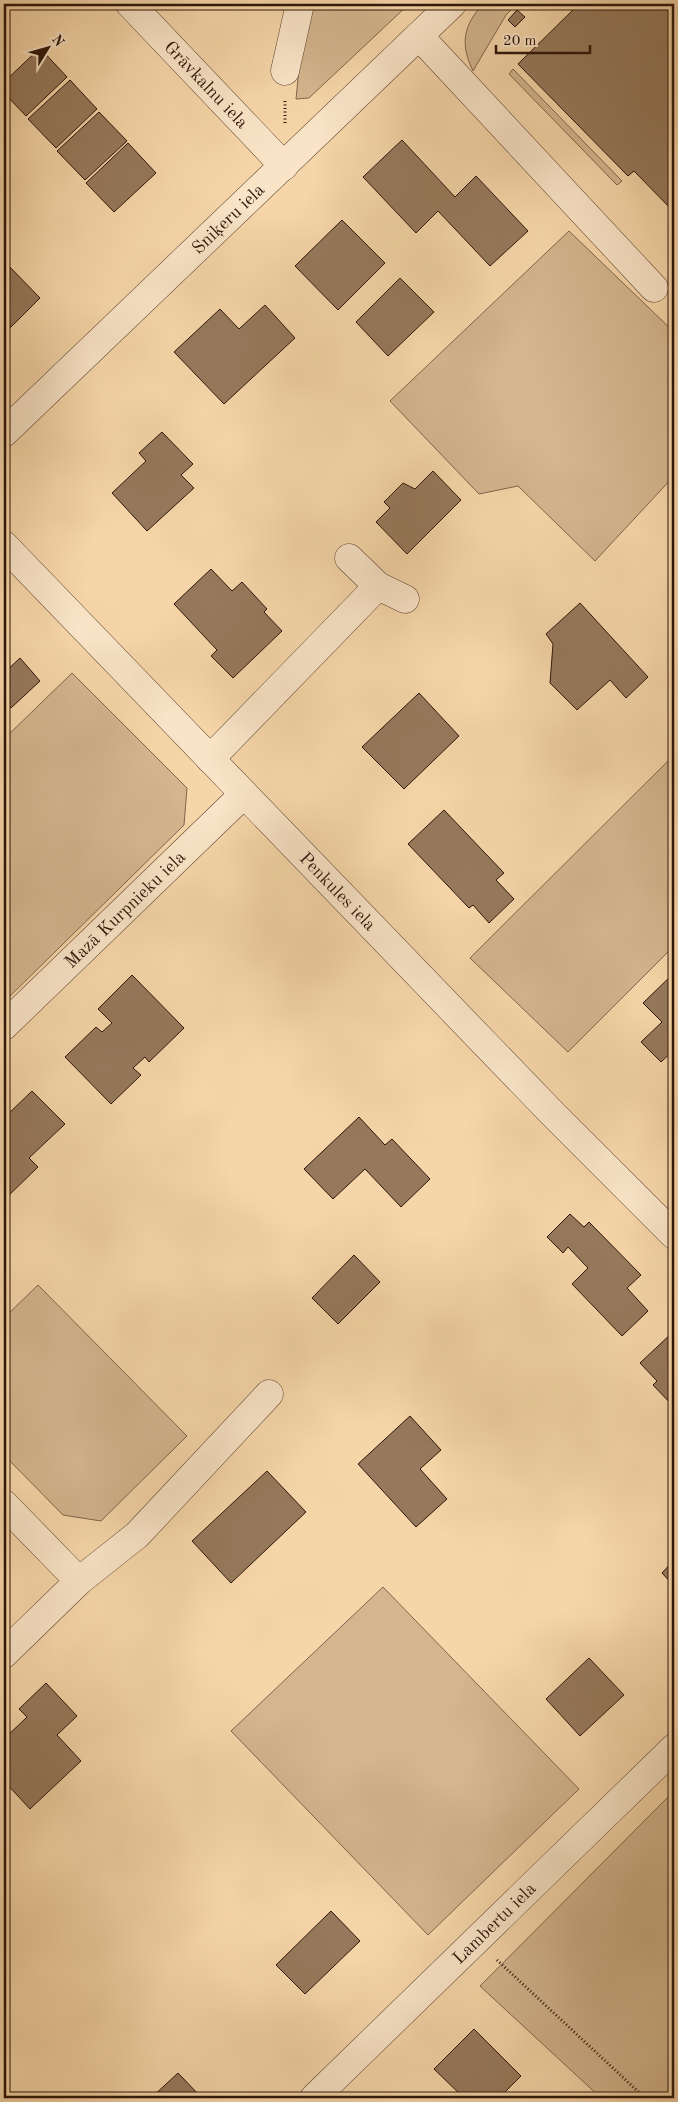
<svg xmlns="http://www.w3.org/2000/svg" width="678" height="2102" viewBox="0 0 678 2102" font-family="'Old Standard TT',serif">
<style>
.green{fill:#d4b58e;stroke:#80654c}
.building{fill:#96795c;stroke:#2d1509}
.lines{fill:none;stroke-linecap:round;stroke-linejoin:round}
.minor-casing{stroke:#5f4531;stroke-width:29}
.path{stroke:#2d1509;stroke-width:3;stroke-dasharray:1 2.5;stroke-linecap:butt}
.minor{stroke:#f9e4c7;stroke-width:28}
.labels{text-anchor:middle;stroke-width:5;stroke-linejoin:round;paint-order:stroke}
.street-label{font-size:18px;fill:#2d1509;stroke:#f9e4c7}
</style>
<rect width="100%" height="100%" fill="#f6d6a9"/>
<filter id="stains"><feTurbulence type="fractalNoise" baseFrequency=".004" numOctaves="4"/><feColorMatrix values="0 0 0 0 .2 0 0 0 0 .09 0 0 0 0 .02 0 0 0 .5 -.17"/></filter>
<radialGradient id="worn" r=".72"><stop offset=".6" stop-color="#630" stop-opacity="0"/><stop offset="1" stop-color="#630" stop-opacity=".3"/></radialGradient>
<!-- green -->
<path class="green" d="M311,4h98l-100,94 -13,1 6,-61z
M483,4h34l-11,11 -33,56c-13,-27 -10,-45 10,-67z
M513,69l109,112 -5,4 -108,-111z
M569,231l105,101v144l-79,85 -77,-75 -39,8 -89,-93z
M72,673l115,115 -3,37 -180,177v-263z
M669,760l5,6v180l-106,106 -98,-94z
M38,1285l149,151 -86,85 -38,-6 -59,-60v-137z
M383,1587l196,202 -151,146 -197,-204z
M674,1791v307h-73l-121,-112z"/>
<!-- building -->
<path class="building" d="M579,4h95v208l-40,-41 -6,5 -110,-112z
M517,10l8,7 -10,10 -7,-7z
M40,48l27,29 -41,39 -22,-23v-11z
M70,80l27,29 -41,39 -28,-29z
M99,112l28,29 -42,39 -28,-29z
M402,140l53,57 21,-21 52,55 -38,35 -52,-55 -22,22 -53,-56z
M128,143l28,30 -42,39 -28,-29z
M342,220l43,43 -47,47 -43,-44z
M4,261l36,37 -36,36z
M400,278l34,34 -46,44 -32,-34z
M265,305l30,33 -71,66 -50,-52 46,-43 19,20z
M162,432l31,32 -12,11 13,13 -47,43 -35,-38 34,-32 -7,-8z
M433,471l28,29 -54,54 -31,-32 14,-14 -6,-6 19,-19 12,6z
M211,569l21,22 10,-9 25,27 -3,3 18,19 -49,47 -22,-22 6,-6 -43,-46z
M580,603l68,74 -22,21 -16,-18 -33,30 -27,-27 3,-39 -7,-10z
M20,658l20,23 -29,27 -7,-7v-28z
M419,693l40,43 -55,53 -42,-42z
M444,810l60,63 -8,7 18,19 -25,24 -16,-18 -4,3 -61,-64z
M674,973v77l-13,12 -20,-20 21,-20 -19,-19z
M132,975l52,53 -35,34 -4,-5 -12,11 8,7 -30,29 -46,-47 31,-30 6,5 10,-9 -14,-14z
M32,1091l33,33 -36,34 9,9 -34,33v-82z
M359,1117l26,28 7,-6 38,40 -29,28 -36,-38 -32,30 -29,-30z
M570,1214l14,13 5,-5 52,53 -14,13 21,23 -26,25 -50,-52 16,-16 -20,-21 -5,6 -16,-16z
M354,1255l26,27 -42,42 -26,-26z
M673,1332l1,2v73l-21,-22 4,-4 -17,-18z
M410,1416l31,34 -21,19 27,30 -31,28 -58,-63z
M267,1471l39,41 -75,71 -39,-42z
M674,1560v26l-12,-13z
M589,1658l35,37 -44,41 -34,-37z
M46,1683l31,33 -20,19 24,26 -51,48 -26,-28v-42l23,-22 -8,-8z
M331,1911l29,30 -55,53 -29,-29z
M474,2029l47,47 -22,22h-35l-30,-29z
M178,2073l24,25h-51z"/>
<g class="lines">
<!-- minor casing -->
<g class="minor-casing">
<g id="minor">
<path id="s1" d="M130,4l154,162"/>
<path d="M419,36l235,252"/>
<path d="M285,71l15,-67"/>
<path id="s2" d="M4,433l448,-429"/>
<path id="s3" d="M4,545l546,566 124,124"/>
<path d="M378,586l27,13"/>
<path d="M210,759l168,-173 -29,-28"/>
<path id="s4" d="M4,1026l240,-232"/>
<path d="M4,1504l75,77"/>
<path d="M4,1654l75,-73 58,-46 132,-141"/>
<path id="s5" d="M314,2098l360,-350"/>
</g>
</g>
<!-- path -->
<path class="path" d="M285,123v-23
M497,1960l148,138"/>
<!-- minor -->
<use href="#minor" class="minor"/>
</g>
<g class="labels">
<!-- street labels -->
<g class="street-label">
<text dy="6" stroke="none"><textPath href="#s1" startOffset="111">Grāvkalnu iela</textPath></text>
<text dy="6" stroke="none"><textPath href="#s2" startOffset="310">Sniķeru iela</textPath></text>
<text dy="6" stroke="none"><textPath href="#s3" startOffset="481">Penkules iela</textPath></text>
<text dy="6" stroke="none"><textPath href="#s4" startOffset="168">Mazā Kurpnieku iela</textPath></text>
<text dy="6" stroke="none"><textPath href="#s5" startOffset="251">Lambertu iela</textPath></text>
</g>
</g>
<!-- margin -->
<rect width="678" height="2102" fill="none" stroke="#f6d6a9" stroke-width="20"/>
<rect x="5" y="5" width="668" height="2092" fill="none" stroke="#2d1509" stroke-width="2.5"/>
<rect x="10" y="10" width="658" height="2082" fill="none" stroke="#2d1509"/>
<!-- north arrow -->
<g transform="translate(48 48) rotate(53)" stroke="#f9e4c7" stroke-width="4" paint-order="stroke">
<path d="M0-4L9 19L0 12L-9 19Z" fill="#2d1509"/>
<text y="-8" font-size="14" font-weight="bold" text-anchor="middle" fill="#2d1509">N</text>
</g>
<!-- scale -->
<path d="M496 45v8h94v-8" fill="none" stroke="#2d1509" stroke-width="2.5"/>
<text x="503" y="45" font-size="15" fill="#2d1509" stroke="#f9e4c7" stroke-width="4" paint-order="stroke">20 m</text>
<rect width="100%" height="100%" filter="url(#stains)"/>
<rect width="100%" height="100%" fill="url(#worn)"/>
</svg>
